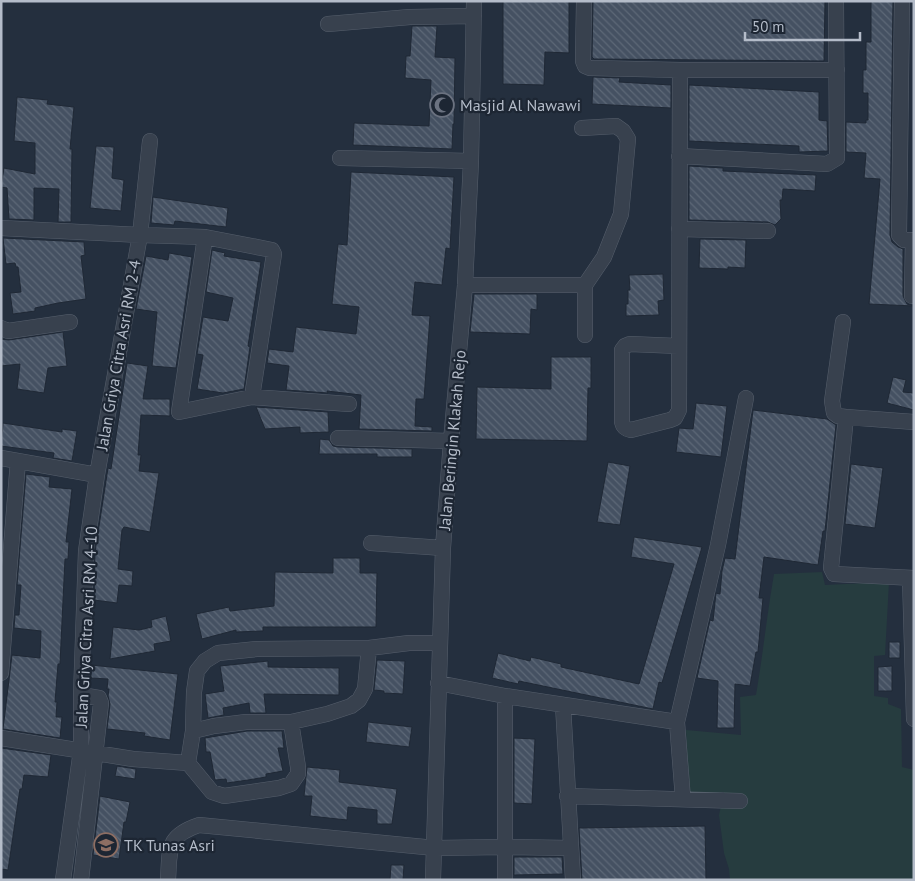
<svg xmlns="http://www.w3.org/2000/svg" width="915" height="881" viewBox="0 0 915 881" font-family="'PT Sans',sans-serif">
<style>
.grass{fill:#263c3f}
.building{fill:url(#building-back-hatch);stroke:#1f2835}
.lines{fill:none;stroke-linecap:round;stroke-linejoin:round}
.minor-casing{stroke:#565f6c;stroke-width:16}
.minor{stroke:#38414e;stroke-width:15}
.labels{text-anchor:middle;stroke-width:4.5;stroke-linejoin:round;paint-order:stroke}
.poi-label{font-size:16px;fill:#b4bcc9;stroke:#1d2633;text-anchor:start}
.street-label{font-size:16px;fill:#b4bcc9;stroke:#1d2633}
</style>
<defs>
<pattern id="building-back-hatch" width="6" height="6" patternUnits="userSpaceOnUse" patternTransform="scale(1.25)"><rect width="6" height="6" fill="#455162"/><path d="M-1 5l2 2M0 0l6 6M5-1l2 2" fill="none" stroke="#5d6877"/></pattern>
</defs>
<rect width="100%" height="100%" fill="#242f3e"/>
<!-- grass -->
<path class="grass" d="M822,572l3,13 64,-3 -4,73 -11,1v40l14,2v6l13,5 1,58 12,3v110h-184l-1,-11 -5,-16 -5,-38 5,-23 -35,4 -3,-66 55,5 -1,-38 16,-2c7,-41 11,-81 18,-121z"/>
<!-- building -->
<path class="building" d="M503,1h66v52l-24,-1 -1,33 -41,-1z
M593,1h232l-1,60 -230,-2 -2,-2z
M871,1h22l-3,234 2,7 6,5 5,2v47l4,8 7,2 -45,-2 11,-125 -16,-1 2,-25 -20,-1v-30l20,1v-3h2v-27h-5v-23h3v-28h5z
M412,26h25l-2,31 20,1 -1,66h-1l-1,25 -99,-4 1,-22 75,3 2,-46 -26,-2 1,-22h4z
M593,77l27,1 -1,4 52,3v23l-79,-4z
M689,85l130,7v28l8,1 1,30 -29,1v-6l-110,-5z
M17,97l31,3 -1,4 27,3 -4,42h2l-1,73h-13l1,-33 -25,-1v32l-25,-1 -2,-31 -6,-1 3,-19 31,6v-31l-21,-2z
M96,146l18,1 -2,31 12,2 -3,31 -31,-3z
M689,166l34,2v3l93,4 -1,16 -32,-2 -1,11h-2l1,19 -6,6 -7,-3 -79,-2z
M351,172l103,5 -4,72 -4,-1 -4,37 -27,-3 -3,33 18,1 -6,83h-8l-1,27 17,1v4l-73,-2 2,-34 -34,-4 1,2 -42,-3 3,-24 -22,-3 2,-14 24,3 3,-25 60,7 3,-27 -27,-3 6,-60 9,1z
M153,197l75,11 -2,19 -51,-6 -1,4 -23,-2z
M3,238l81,4 1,13 -4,1 5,43 -28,4 -23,5v3l-22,3 -3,-21 11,-1 -3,-25h-2l-1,-4 -9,1z
M700,239l46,1 -1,28 -17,-1v2l-29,-1z
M212,250l13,3 -1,3 37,6 -13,84 2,1 -6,42 -21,4 -26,-4 6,-34 -6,-1 6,-37 25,4 5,-23 -27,-6z
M169,253l23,4 -16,111 -24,-2 5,-54 -21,-3 10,-53 22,4z
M663,274l1,26 -6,1 1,14 -33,1v-12h2v-14h2l-1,-15z
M474,294h63v16l-6,-1 -1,25 -60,-2z
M63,332l4,34 -19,2 -4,25 -27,-4 3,-25 -19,2v-27l8,1z
M551,357h40v31h-3l-1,53 -111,-2 1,-52 74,2z
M127,363l21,3 -5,33h27v17l-29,-1 -3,40h3l-2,16 20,2 -9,59 -26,-5 -2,3 -4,39 15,2 -1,15 -13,-1 -2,18 -23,-3 1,-48 13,-84 3,1z
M893,377l13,3 -3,12 11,1v17l-27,-7z
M696,403l31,3 -6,51 -45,-5 3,-24 14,1z
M256,407l72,5 1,20 -29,1v-6l-35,2z
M753,410l74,9 9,6 -11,106h-2l-5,34 -54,-8 -5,41h4l-5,54h-2l-6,34 -15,-2 -1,44h-17l1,-47 -21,-3 13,-58 3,1 3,-28 4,1 2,-23 3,-13 10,1z
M3,423l59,9v-3l15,2 -5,30 -19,-3 1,-5 -53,-7z
M320,439l9,1 4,6 5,1 74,2v8h-35v-3h-58z
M608,462l22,4 -10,59 -23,-3z
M851,464l32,4 -8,60 -30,-4z
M26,474l24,3 -1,10 23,2 -6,53h3l-1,17h-3l-5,105h-2l-3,38h2l-1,15h6l-2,21 -57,-9 9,-74 28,3 1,-27 -27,-3 1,-13h4l2,-30h-4z
M634,537l68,10 -40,136 -3,-1 -6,27 -134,-28 -1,3 -26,-6 6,-25 32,8 1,-4 30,7v3l78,17 35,-120 -43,-7z
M333,558h27v15h17l-1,54h-113v4l-27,1v-2l-34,9 -6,-25 33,-7 1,4 44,-5 1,-34 58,1z
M166,616l5,25 -17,3 1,7 -45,8 3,-32 26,3 13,-3 -1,-7z
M889,642h11v16h-11z
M377,660l28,1 -2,33 -19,-1v-2l-10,-1z
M268,661v6l71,1v27l-75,-1 2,19h-16l-1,-10 -26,5 1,7 -16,3 -3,-24 19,-3 -4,-25z
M91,665l87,9 -8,66 -26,-4 1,-3 -38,-4 3,-25 -2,-8 1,-7h-2l1,-10 -17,-1z
M892,666v25h-14v-24z
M368,722l44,5 -3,20 -43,-5z
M247,731h35l2,17h-6l5,23 -17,3v3l-18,3 -21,3 -1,-4 -11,1 -5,-28h-4l-1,-14z
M514,738l21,1 -3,65 -18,-1z
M1,748l50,7 -3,22 -24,-2 -2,14h-2l-12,81 -7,-1z
M117,766l19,3 -1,10 -20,-3z
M307,767l33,3 -1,12 58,7 -5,35h-15v-14l-29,-3 -1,13 -37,-4 2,-20h-8z
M100,796l30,6 -4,20h-2l-5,37 -26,-4z
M705,826l1,54h-124l-3,-52z
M514,857h48l1,17 -49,1z
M391,865h13l-1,15h-13z"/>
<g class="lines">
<!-- minor casing -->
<g class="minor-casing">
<path id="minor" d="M584,1l-1,60 2,5 5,2 90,2h157
M902,1l-3,234 5,5h10
M328,24l82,-7 64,-1
M679,156l148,8 10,-6 -1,-157
M340,158l131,3
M1,228l139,7 65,2 67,13 2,4 -22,143
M679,229l89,2
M205,237l-26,175 73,-15 97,7
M465,285h120l19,-28 17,-43 7,-75 -5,-8 -7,-5 -34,2
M585,285v50
M912,296l1,-56
M843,322l-11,79 2,12 4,3 8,1 68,5
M1,328l7,3 62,-9
M678,346l-48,-2 -5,2 -3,4v72c1,5 3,7 9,8l39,-10 5,-2 4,-8 1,-340
M846,417l-15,151 3,6 80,4
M338,438l113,3
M1,458l96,17
M371,543l72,5
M910,578l4,141
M1,673l17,-212
M438,683l67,13 172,26
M563,705l10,175
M193,731l21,-5 32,-4h45l36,-8 24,-8 8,-6 6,-11 4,-41
M1,738l132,21 55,4 24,29 12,4 55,-8 12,-4 7,-10v-7l-7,-45
M188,763l5,-32 1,-39 3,-21 8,-10 13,-8 39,-4 112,-1 40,-5h30
M567,796l173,5
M683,799l-6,-77 41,-177 28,-147
M63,880l18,-130v-55l5,-144 11,-76 43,-240 10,-94
M81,880l20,-177 -2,-5 -18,-3
M168,880c2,-31 -2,-44 31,-55l236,23 69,-1 67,1
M433,880l10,-332 8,-107 14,-156 6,-124 3,-160
M505,880v-184"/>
</g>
<!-- minor -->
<use href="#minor" class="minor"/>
</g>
<!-- icons -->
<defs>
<g id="mosque-ring" transform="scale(1.25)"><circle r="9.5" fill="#1d2633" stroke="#6b7280" stroke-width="1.5"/><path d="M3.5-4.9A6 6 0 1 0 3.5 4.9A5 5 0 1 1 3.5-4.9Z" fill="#6b7280"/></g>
<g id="school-ring" transform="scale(1.25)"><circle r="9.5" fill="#1d2633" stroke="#8d6e63" stroke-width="1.5"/><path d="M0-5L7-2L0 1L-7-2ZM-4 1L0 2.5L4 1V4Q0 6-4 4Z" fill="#8d6e63"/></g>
</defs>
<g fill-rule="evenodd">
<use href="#mosque-ring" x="442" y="105"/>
<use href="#school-ring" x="106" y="845"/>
</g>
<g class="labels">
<!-- poi labels -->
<g class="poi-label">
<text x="460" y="111">Masjid Al Nawawi</text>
<text x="124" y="851">TK Tunas Asri</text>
</g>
<!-- street labels -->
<g class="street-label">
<text transform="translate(118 355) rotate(-80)" y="6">Jalan Griya Citra Asri RM 2-4</text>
<text transform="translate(452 440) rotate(-85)" y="6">Jalan Beringin Klakah Rejo</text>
<text transform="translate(86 627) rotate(-87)" y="6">Jalan Griya Citra Asri RM 4-10</text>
</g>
</g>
<!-- border -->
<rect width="915" height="881" fill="none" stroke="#b4bcc9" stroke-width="5"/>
<!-- scale -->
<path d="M745 32v8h115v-8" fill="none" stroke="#b4bcc9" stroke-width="2.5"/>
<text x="752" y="32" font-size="15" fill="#b4bcc9" stroke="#1d2633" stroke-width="4" paint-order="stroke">50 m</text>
</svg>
